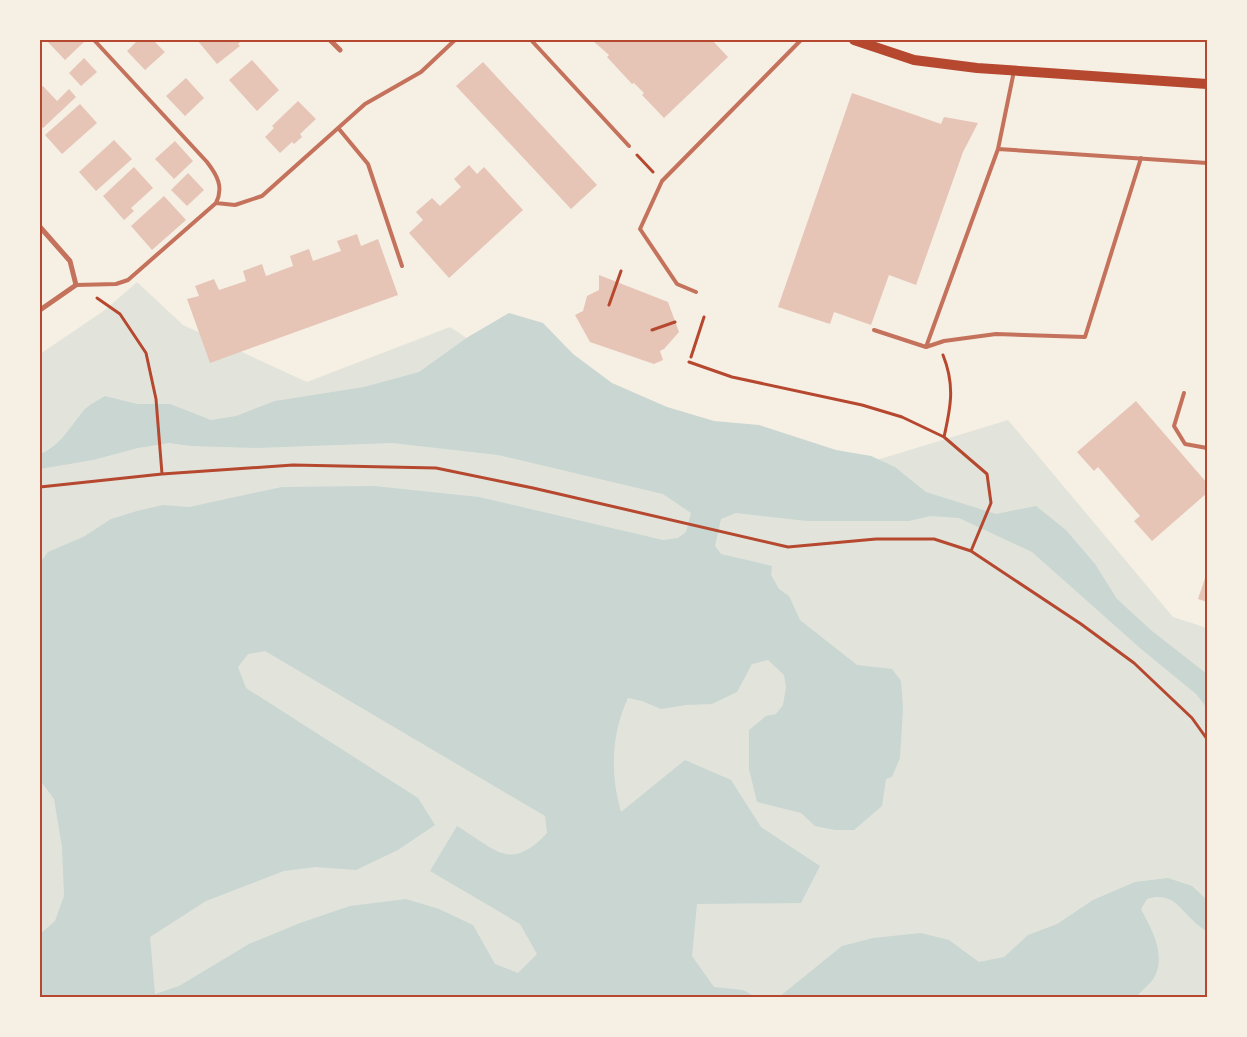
<svg xmlns="http://www.w3.org/2000/svg" width="1247" height="1037" viewBox="0 0 1247 1037" font-family="'PT Sans',sans-serif">
<style>
.green{fill:#e2e4dc}
.water{fill:#c9d6d2;fill-rule:evenodd}
.building{fill:#e6c5b7}
.lines{fill:none;stroke-linecap:round;stroke-linejoin:round}
.path{stroke:#b5482f;stroke-width:3}
.service{stroke:#c5725c;stroke-width:4}
.minor{stroke:#c5725c;stroke-width:5}
.secondary{stroke:#b5482f;stroke-width:10}
.neatline{fill:none;stroke:#b5482f;stroke-width:2}
</style>
<rect width="100%" height="100%" fill="#f6efe4"/>
<!-- green -->
<path class="green" d="M137,282l46,43 124,57 143,-55 273,180 285,-87 165,197 34,11v369h-1167v-643l65,-44z"/>
<!-- water -->
<path class="water" d="M509,313l34,10 30,31 39,29 55,24 47,14 45,4 77,25 35,6 24,11 31,25 70,22 40,-8 30,24 29,34 22,35 35,32 55,43v34l-11,-14 -56,-46 -108,-96 -73,-34 -29,-2 -21,5h-102l-71,-8 -15,6 -6,27 6,8 51,12 -1,9 8,14 10,7 11,24 57,45 35,4 9,12 2,28 -3,49 -8,19 -6,2 -4,27 -28,24h-19l-20,-4 -14,-13 -44,-11 -8,-33v-39l17,-14 10,-2 7,-9 3,-18 -2,-12 -16,-15 -16,4 -15,28 -25,12 -26,1 -25,4 -19,-8 -14,-3c-17,36 -18,77 -7,114l64,-52 46,20 30,47 59,39 -19,37 -104,1 -5,52 22,31 29,3 13,7h-716v-63l15,-13 9,-25 -2,-49 -8,-48 -14,-19v-217l8,-11 37,-16 26,-17 26,-8 26,-6 26,2 93,-20 92,-1 105,11 184,43 15,-2 8,-6 5,-19 -28,-19 -165,-39 -106,-12 -136,5 -65,-2 -22,-3 -31,5 -45,12 -53,9v-15c22,-9 30,-28 45,-45 5,-5 14,-9 20,-13l32,8h33l41,16 25,-4 39,-15 89,-14 55,-15 49,-35zM265,651l280,165 2,17c-37,40 -52,16 -90,-7l-27,45 90,53 17,30 -19,19 -23,-9 -22,-39 -34,-16 -33,-10 -56,7 -50,17 -51,21 -70,42 -24,8 -5,-57 56,-36 78,-30 32,-4 40,3 42,-20 37,-25 -17,-27 -172,-110 -8,-21 10,-13z
M1168,878l24,8 15,14v31c-24,-12 -29,-42 -60,-32l-6,10c10,19 25,45 14,67 -4,8 -14,15 -19,21h-357l63,-51 31,-8 48,-5 28,7 30,22 25,-5 24,-22 29,-11 36,-24 42,-18z"/>
<!-- building -->
<path class="building" d="M46,40h36l2,2 -19,18z
M138,40h15l12,12 -20,18 -18,-19z
M197,40h43l1,1 -3,3 2,2 -23,18z
M592,40h120l16,17 -64,61 -22,-23 2,-2 -10,-10 -2,1 -25,-27 2,-2z
M84,58l13,14 -16,14 -12,-13z
M252,60l27,30 -22,21 -28,-31z
M483,62l114,123 -26,24 -115,-123z
M186,78l18,20 -19,18 -19,-20z
M43,86l14,15 12,-12 7,8 -33,31 -3,-3v-37z
M852,93l89,31 3,-7 34,6 -15,29 -47,133 -27,-10 -18,50 -37,-13 -4,12 -52,-17z
M298,101l18,18 -16,15 2,3 -8,7 -2,-2 -12,11 -15,-16 9,-9 -2,-2z
M80,104l17,19 -35,31 -17,-19z
M114,140l18,19 -36,32 -17,-19z
M175,141l18,20 -19,18 -19,-20z
M469,165l8,9 7,-7 39,43 -74,68 -40,-45 14,-13 -7,-8 16,-14 8,8 21,-19 -7,-8z
M134,167l19,21 -22,20 3,3 -10,9 -21,-24z
M188,173l16,17 -17,16 -16,-16z
M164,196l22,24 -34,30 -21,-24z
M357,234l4,12 17,-7 20,56 -188,68 -23,-64 12,-3 -4,-10 19,-7 5,11 27,-9 -3,-10 19,-7 4,12 27,-10 -3,-10 19,-7 4,12 28,-10 -4,-10z
M599,275l69,27 11,30 -15,17 -4,2 3,9 -9,4 -64,-22 -15,-27 8,-4 4,-15 12,-6z
M1136,401l71,82v10l-55,48 -18,-20 6,-5 -42,-49 -4,4 -17,-19z
M1207,572v30l-9,-3z"/>
<g class="lines">
<!-- path -->
<path class="path" d="M637,155l16,17
M97,298l23,16 26,39 10,46 6,75
M609,305l12,-34
M652,330l23,-8
M943,355c12,30 8,51 1,82
M691,357l13,-40
M689,362l43,15 130,28 40,12 42,20 43,37 4,29 -20,48
M40,487l122,-13 131,-9 143,3 97,20 255,59 88,-8h58l37,12 110,73 53,39 58,55 15,21
M1206,997h1"/>
<!-- service -->
<path class="service" d="M531,40l98,106
M339,129l29,35 34,102
M998,149l209,14
M216,203l19,2 27,-9 103,-92 56,-32 34,-32
M76,285l40,-1 12,-4 88,-77c8,-16 1,-28 -9,-41l-113,-122
M696,292l-19,-8 -37,-55 22,-48 139,-141
M874,330l52,17 18,-6 52,-7 89,3 56,-179
M926,347l72,-198 16,-78
M1184,393l-10,33 11,18 22,4"/>
<!-- minor -->
<path class="minor" d="M330,40l10,10
M40,227l30,34 6,24 -36,25"/>
<!-- secondary -->
<path class="secondary" d="M854,40l60,20 63,8 230,16"/>
</g>
<!-- border -->
<rect width="1247" height="1037" fill="none" stroke="#f6efe4" stroke-width="82"/>
<rect x="41" y="41" width="1165" height="955" class="neatline"/>
</svg>
